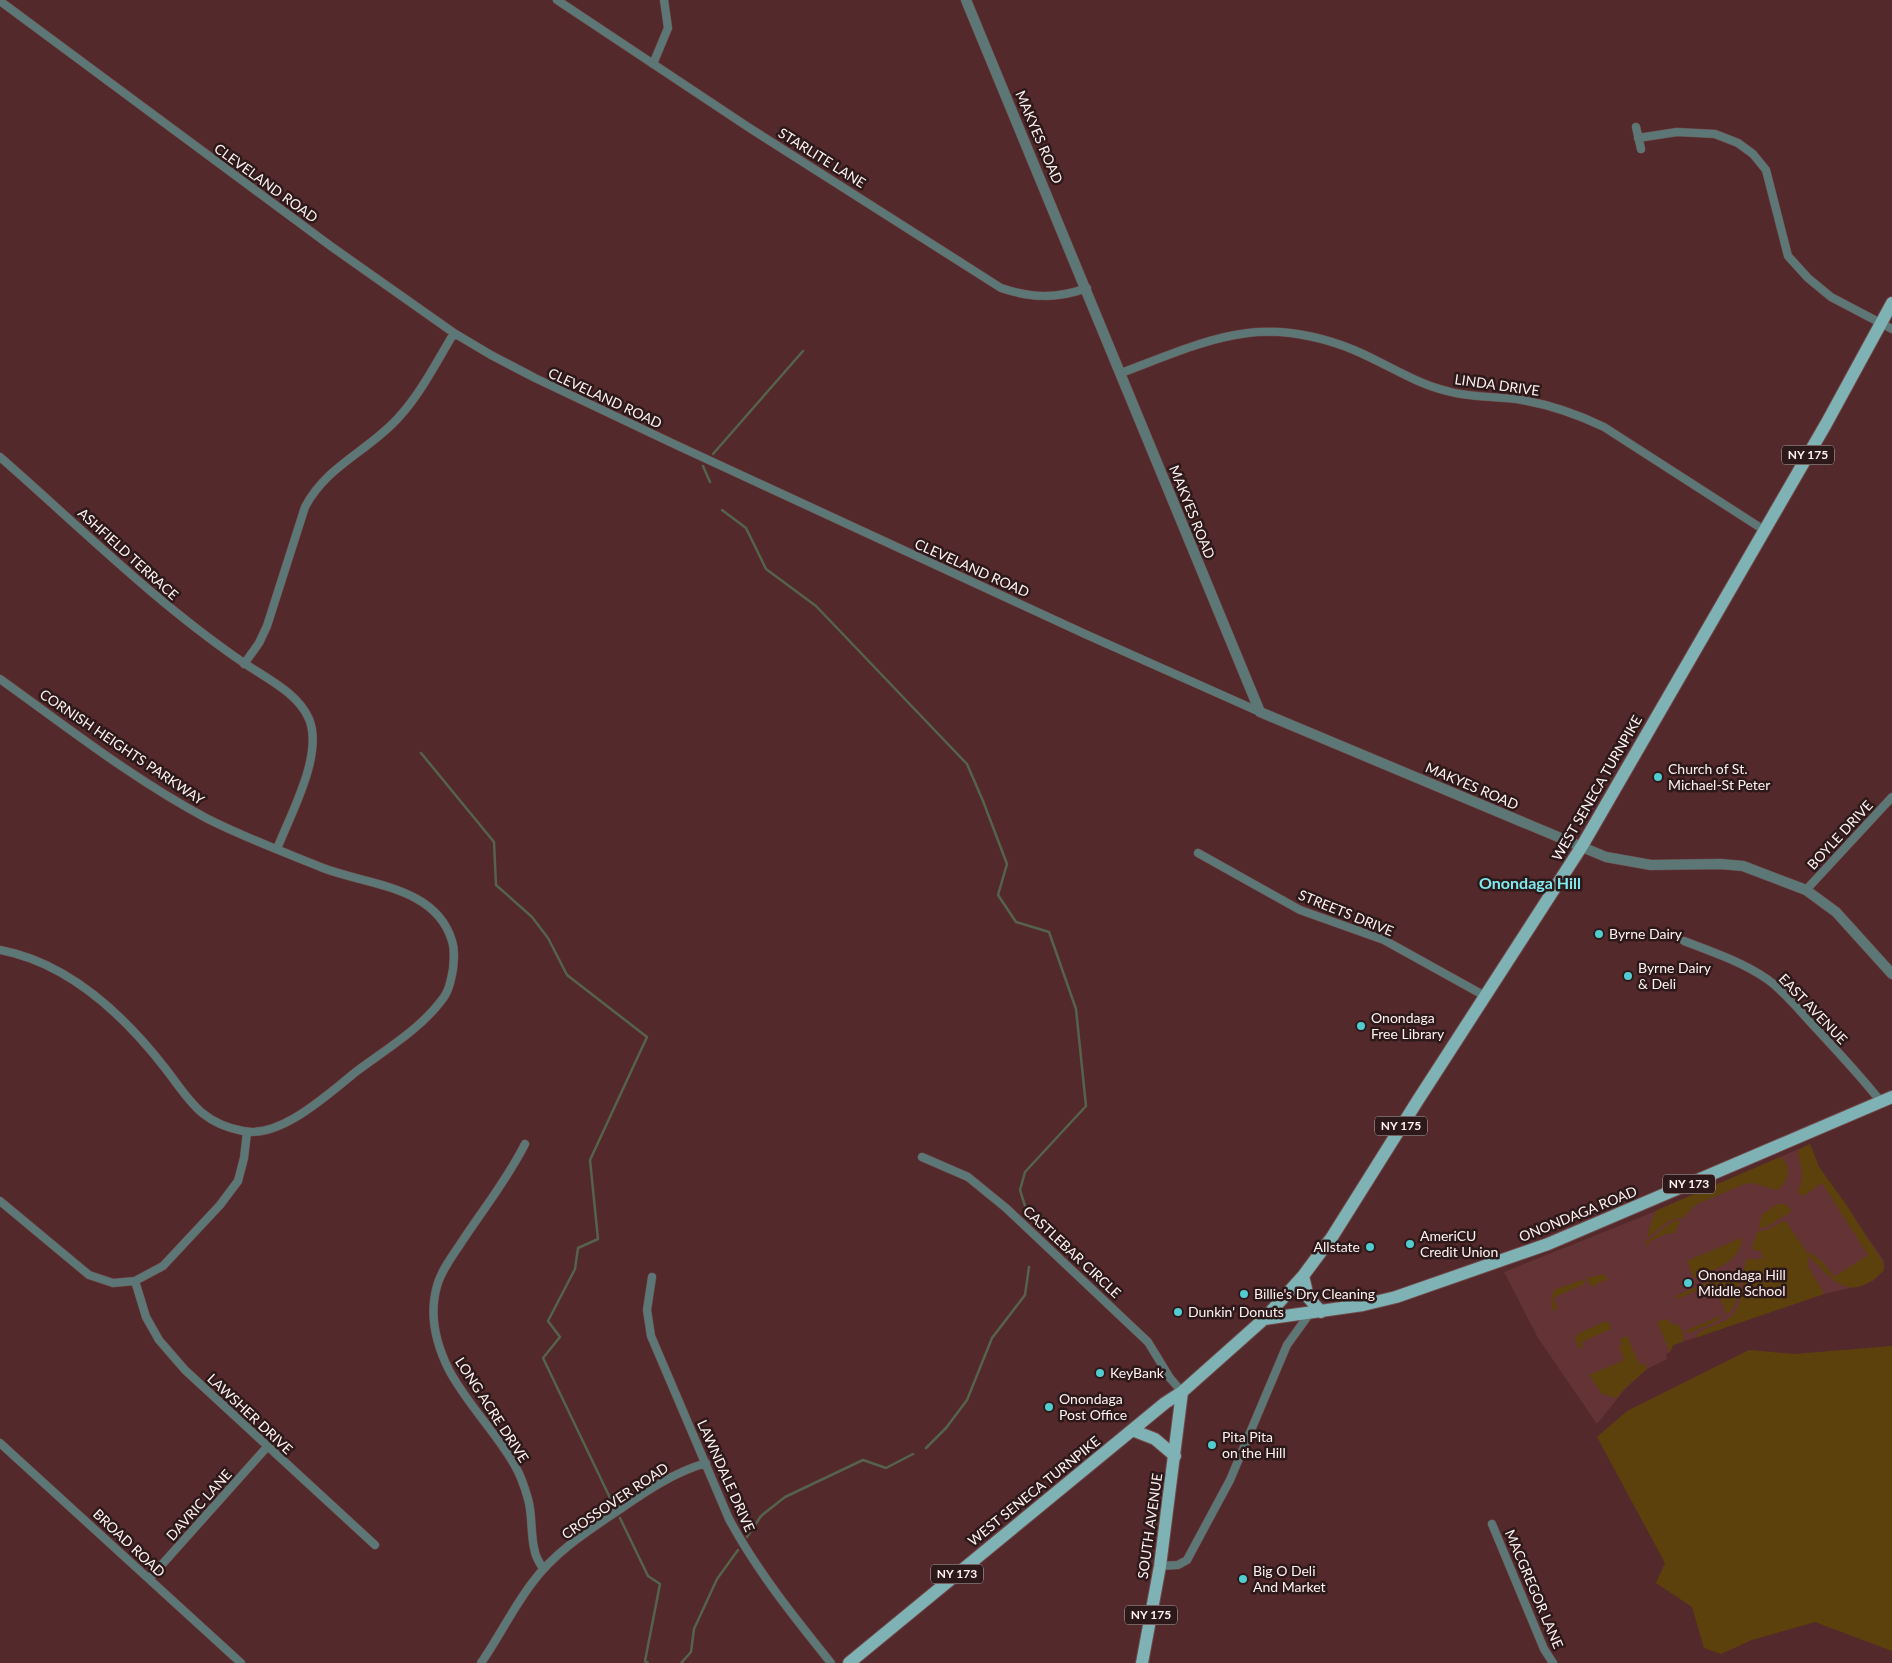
<svg xmlns="http://www.w3.org/2000/svg" width="1892" height="1663" viewBox="0 0 1892 1663" font-family="Lato,sans-serif">
<style>
.built{fill:#643335}
.green{fill:#5c410d}
.lines{fill:none;stroke-linecap:round;stroke-linejoin:round}
.stream{stroke:#55624c;stroke-width:2.5}
.minor-casing{stroke:#6f494b;stroke-width:9}
.tertiary-casing{stroke:#6f494b;stroke-width:11}
.primary-casing{stroke:#6f494b;stroke-width:14}
.minor{stroke:#5d7676;stroke-width:8}
.tertiary{stroke:#5d7676;stroke-width:10}
.primary{stroke:#7fb2b4;stroke-width:12}
.poi-dot{fill:#51ccd1;stroke:#2d1919;stroke-width:2}
.labels{text-anchor:middle;stroke-width:5;stroke-linejoin:round;paint-order:stroke}
.shield{fill:#2d1919;stroke:#bfb0b0;stroke-width:1}
.shield-label{font-size:12px;font-weight:bold;fill:#fdf1f1}
.street-label{font-size:14px;fill:#fdf1f1;stroke:#2d1919}
.poi-label{font-size:14px;fill:#fdf1f1;stroke:#2d1919;text-anchor:start}
.quarter-label{font-size:16px;font-weight:bold;fill:#7eeaee;stroke:#2d1919}
</style>
<rect width="100%" height="100%" fill="#54292b"/>
<!-- built -->
<path class="built" d="M1810,1144l9,23 65,94v9l-11,11 -15,5 -34,8 -151,51 -3,7 -4,2 1,5 -20,10 -22,20 -28,35 -59,-86 -34,-66 167,-67z"/>
<!-- green -->
<path class="green" d="M1810,1144l9,23 26,36 38,59 1,8c-33,34 -50,12 -75,-14l-1,10 16,28 -129,44c10,-16 35,-10 43,-32 6,-14 4,-29 7,-43l2,-4h16l-2,-8 -8,-1 -1,-3 5,-15 10,-2 18,-10 23,34 2,-1 12,8 12,16 34,-22 -46,-72 -19,13 -6,-4c8,-11 5,-24 1,-39l2,-4z
M1780,1157c13,9 9,25 -3,33l-25,-7 -8,1 -49,21 -12,13 -13,2 -23,18 4,-16 6,-12z
M1777,1204h8l7,7 -24,15 -10,3 4,-14z
M1678,1220l2,2 -6,12 -5,-1 -19,8 -3,7 -1,-7c12,-5 19,-18 32,-21z
M1740,1237l2,1c0,23 -30,33 -48,40l-7,-17 54,-23z
M1740,1268c-1,15 0,37 -13,47l-12,-29 -5,1 -1,-2 -31,14 -2,-3z
M1604,1274l4,6 -9,2 -6,5 -6,-6v-3z
M1582,1280l4,3 -33,15 4,9 -2,6 -4,-9 2,-1 -2,-4 3,-9z
M1722,1315l-5,6 -28,12 -4,-2z
M1666,1319l7,6 5,-1 6,10 -1,8 -10,3 -3,7 -13,-30z
M1604,1322h5l2,7 -29,13 1,5 -4,2 -4,-12 5,-4z
M1627,1336l13,29 4,-2 3,6 -23,20 -7,9 -15,-4 -13,-19 35,-15 -5,-14 3,-1 -2,-6z
M1892,1346v305l-77,-29 -63,18 -31,14 -17,-6 -12,-41 -36,-24 9,-20 -68,-126 30,-26 122,-61 45,4z"/>
<g class="lines">
<!-- stream -->
<path class="stream" d="M713,454l90,-103
M703,466l7,16
M722,510l24,18 20,41 50,37 151,158 16,37 24,63 -9,31 18,27 33,10 27,77 10,97 -61,66 -5,18 6,19
M421,753l73,89 2,43 36,32 16,21 19,37 80,62 -57,123 8,79 -20,9 -3,21 -27,52 12,16 -17,21 70,146
M926,1448l20,-20 21,-28 25,-62 33,-43 4,-28
M620,1518l28,58 12,8 -15,77 3,2
M747,1537l14,-21 24,-19 78,-37 23,8 27,-14
M681,1663l10,-11 3,-23 23,-50 21,-29"/>
<!-- minor casing -->
<g class="minor-casing">
<path id="minor" d="M557,0l191,127 253,161c30,10 56,11 86,0
M0,1l332,246 122,86 37,22 44,23 139,66 411,190 175,78
M653,64l15,-36 -4,-28
M1636,127l5,22
M1638,138l39,-6 38,2 23,9 15,11 13,16 22,86 20,22 23,19 61,32
M1121,373c88,-33 139,-61 233,-23 31,13 60,33 93,41 24,7 50,5 75,9 30,5 55,14 82,27l160,103
M0,457c80,70 156,146 244,206 22,15 54,30 65,56 15,36 -19,96 -32,130
M244,664l15,-21 8,-17 38,-119c22,-42 64,-56 94,-90 22,-24 38,-56 55,-84
M0,679c67,48 133,100 206,139 37,19 78,34 117,50 44,17 113,18 129,73 3,9 2,18 1,28 -2,11 -4,23 -12,32 -21,28 -56,49 -84,70 -28,22 -76,68 -114,60 -43,-8 -54,-32 -78,-63 -42,-54 -96,-105 -165,-118
M1198,853l102,57 84,30 101,56
M1806,890l86,-93
M1684,941c29,11 58,21 83,38 17,12 32,31 46,46 23,25 47,50 68,77
M525,1144c-18,36 -44,68 -66,102 -8,12 -18,25 -22,40 -8,28 -1,58 12,84 18,34 46,61 65,94 6,10 11,24 14,35 5,17 2,36 7,53 1,6 5,11 8,17
M922,1157l46,20 38,31 142,134 22,36 12,14
M0,1201l89,74 24,8 22,-2 28,-15 57,-61 18,-24 6,-23 3,-26
M652,1277l-5,33 4,26 78,183c28,52 65,98 102,144
M135,1281l11,36 13,23 26,30 190,175
M0,1443l241,220
M1492,1524l52,125 9,14
M1160,1566l18,-1 9,-5 43,-80 57,-135 23,-32
M149,1579l118,-132
M481,1663c18,-26 32,-55 51,-80 22,-30 54,-51 84,-71 29,-20 56,-39 90,-49"/>
</g>
<!-- tertiary casing -->
<g class="tertiary-casing">
<path id="tertiary" d="M966,0l294,712 346,145 45,8 69,-1 23,2 63,24 30,22 56,62"/>
</g>
<!-- primary casing -->
<g class="primary-casing">
<path id="primary" d="M1303,1276l5,21 13,15
M1264,1319l99,-14 33,-8 152,-53 344,-147
M1132,1430l23,9 20,17
M849,1663l316,-260 17,-11 82,-73 39,-43 29,-39 86,-137 164,-254 244,-422 66,-121
M1142,1663l18,-97 22,-174"/>
</g>
<!-- minor -->
<use href="#minor" class="minor"/>
<!-- tertiary -->
<use href="#tertiary" class="tertiary"/>
<!-- primary -->
<use href="#primary" class="primary"/>
</g>
<!-- markers -->
<g class="poi-dot">
<circle cx="1658" cy="777" r="5"/>
<circle cx="1599" cy="934" r="5"/>
<circle cx="1628" cy="976" r="5"/>
<circle cx="1361" cy="1026" r="5"/>
<circle cx="1410" cy="1244" r="5"/>
<circle cx="1370" cy="1247" r="5"/>
<circle cx="1688" cy="1283" r="5"/>
<circle cx="1244" cy="1294" r="5"/>
<circle cx="1178" cy="1312" r="5"/>
<circle cx="1100" cy="1373" r="5"/>
<circle cx="1049" cy="1407" r="5"/>
<circle cx="1212" cy="1445" r="5"/>
<circle cx="1243" cy="1579" r="5"/>
</g>
<g class="labels">
<!-- shield labels -->
<g class="shield">
<rect x="1782" y="445.5" width="52" height="19" rx="4"/>
<rect x="1375" y="1116.5" width="52" height="19" rx="4"/>
<rect x="1663" y="1174.5" width="52" height="19" rx="4"/>
<rect x="931" y="1564.5" width="52" height="19" rx="4"/>
<rect x="1125" y="1605.5" width="52" height="19" rx="4"/>
</g>
<g class="shield-label">
<text x="1808" y="459">NY 175</text>
<text x="1401" y="1130">NY 175</text>
<text x="1689" y="1188">NY 173</text>
<text x="957" y="1578">NY 173</text>
<text x="1151" y="1619">NY 175</text>
</g>
<!-- street labels -->
<g class="street-label">
<text transform="translate(1039 137) rotate(67)" y="5">MAKYES ROAD</text>
<text transform="translate(822 158) rotate(32)" y="5">STARLITE LANE</text>
<text transform="translate(266 183) rotate(36)" y="5">CLEVELAND ROAD</text>
<text transform="translate(1497 385) rotate(8)" y="5">LINDA DRIVE</text>
<text transform="translate(605 398) rotate(25)" y="5">CLEVELAND ROAD</text>
<text transform="translate(1192 512) rotate(68)" y="5">MAKYES ROAD</text>
<text transform="translate(128 554) rotate(42)" y="5">ASHFIELD TERRACE</text>
<text transform="translate(972 568) rotate(24)" y="5">CLEVELAND ROAD</text>
<text transform="translate(122 747) rotate(34)" y="5">CORNISH HEIGHTS PARKWAY</text>
<text transform="translate(1472 786) rotate(23)" y="5">MAKYES ROAD</text>
<text transform="translate(1597 788) rotate(-60)" y="5">WEST SENECA TURNPIKE</text>
<text transform="translate(1840 835) rotate(-47)" y="5">BOYLE DRIVE</text>
<text transform="translate(1346 913) rotate(22)" y="5">STREETS DRIVE</text>
<text transform="translate(1813 1009) rotate(46)" y="5">EAST AVENUE</text>
<text transform="translate(1578 1214) rotate(-22)" y="5">ONONDAGA ROAD</text>
<text transform="translate(1072 1252) rotate(43)" y="5">CASTLEBAR CIRCLE</text>
<text transform="translate(492 1410) rotate(57)" y="5">LONG ACRE DRIVE</text>
<text transform="translate(250 1414) rotate(43)" y="5">LAWSHER DRIVE</text>
<text transform="translate(726 1476) rotate(66)" y="5">LAWNDALE DRIVE</text>
<text transform="translate(1034 1491) rotate(-39)" y="5">WEST SENECA TURNPIKE</text>
<text transform="translate(615 1501) rotate(-34)" y="5">CROSSOVER ROAD</text>
<text transform="translate(199 1505) rotate(-48)" y="5">DAVRIC LANE</text>
<text transform="translate(1150 1526) rotate(-82)" y="5">SOUTH AVENUE</text>
<text transform="translate(129 1543) rotate(43)" y="5">BROAD ROAD</text>
<text transform="translate(1534 1589) rotate(67)" y="5">MACGREGOR LANE</text>
</g>
<!-- poi labels -->
<g class="poi-label">
<text x="1668" y="774">Church of St.<tspan x="1668" dy="16">Michael-St Peter</tspan></text>
<text x="1609" y="939">Byrne Dairy</text>
<text x="1638" y="973">Byrne Dairy<tspan x="1638" dy="16">&amp; Deli</tspan></text>
<text x="1371" y="1023">Onondaga<tspan x="1371" dy="16">Free Library</tspan></text>
<text x="1420" y="1241">AmeriCU<tspan x="1420" dy="16">Credit Union</tspan></text>
<text x="1360" y="1252" text-anchor="end">Allstate</text>
<text x="1698" y="1280">Onondaga Hill<tspan x="1698" dy="16">Middle School</tspan></text>
<text x="1254" y="1299">Billie's Dry Cleaning</text>
<text x="1188" y="1317">Dunkin' Donuts</text>
<text x="1110" y="1378">KeyBank</text>
<text x="1059" y="1404">Onondaga<tspan x="1059" dy="16">Post Office</tspan></text>
<text x="1222" y="1442">Pita Pita<tspan x="1222" dy="16">on the Hill</tspan></text>
<text x="1253" y="1576">Big O Deli<tspan x="1253" dy="16">And Market</tspan></text>
</g>
<!-- quarter labels -->
<g class="quarter-label">
<text x="1530" y="889">Onondaga Hill</text>
</g>
</g>
</svg>
